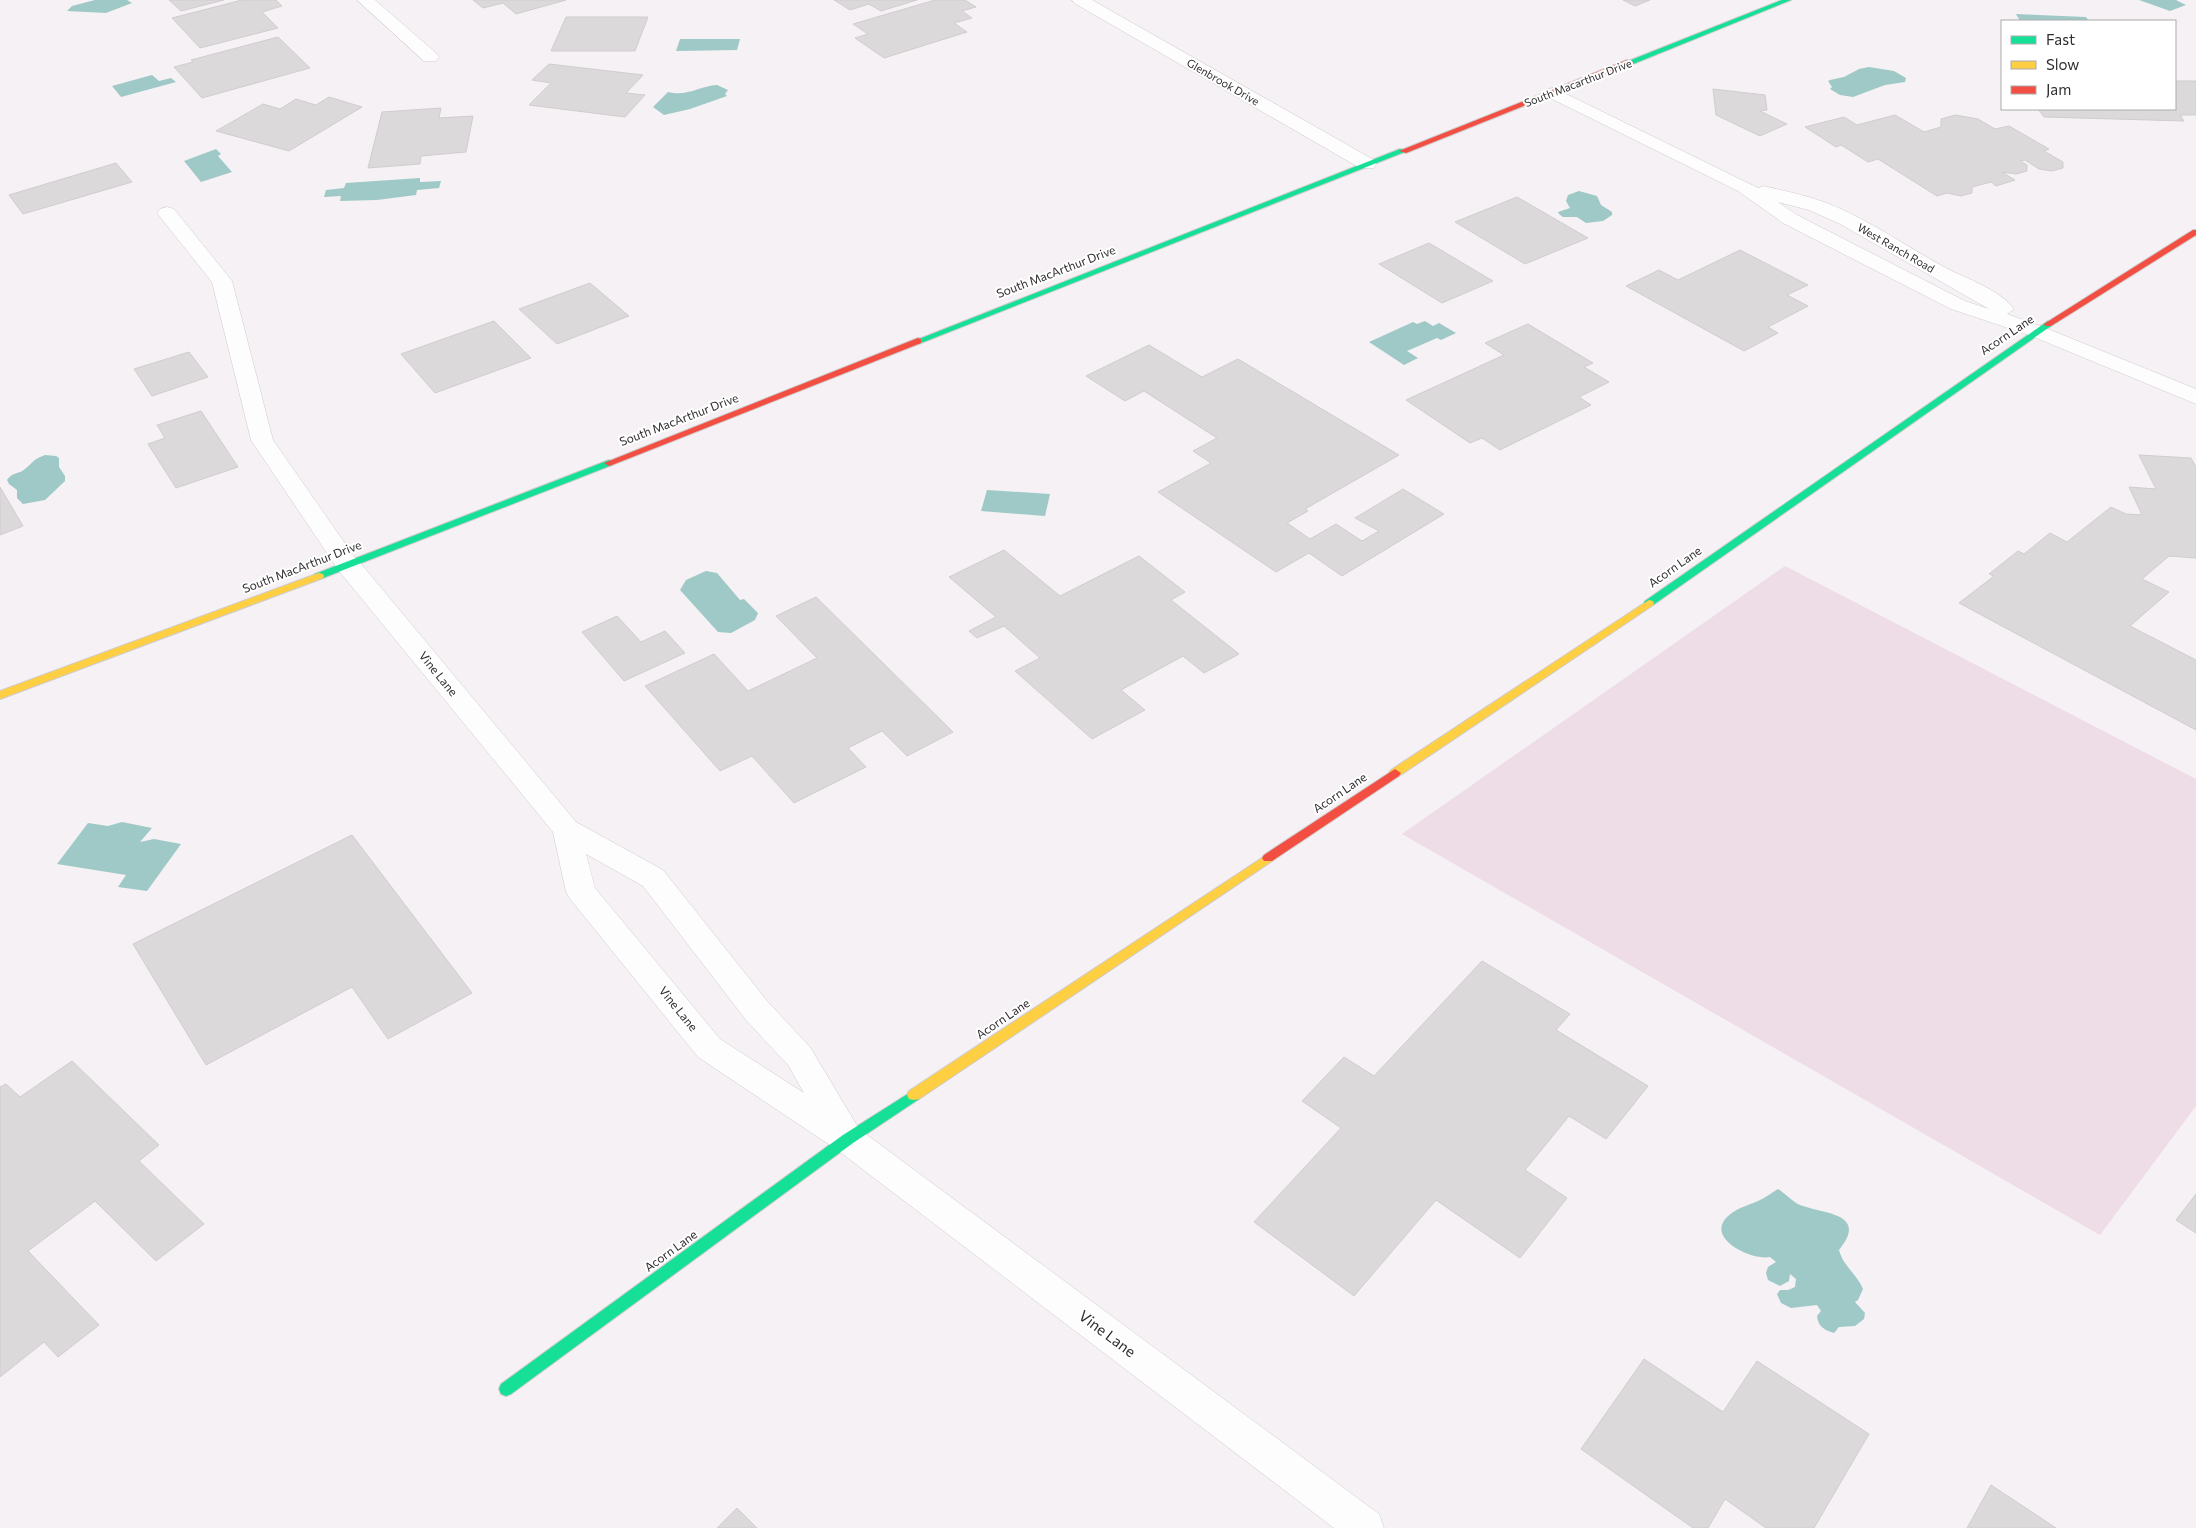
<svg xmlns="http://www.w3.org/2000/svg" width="2196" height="1528" viewBox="0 0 2196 1528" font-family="Commissioner,sans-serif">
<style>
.green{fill:#eedce7}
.water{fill:#9ec9c6}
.building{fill:#dcd9db;stroke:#d0cdcf}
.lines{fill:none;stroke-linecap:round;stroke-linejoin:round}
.lane-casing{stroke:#cecbcd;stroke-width:1}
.street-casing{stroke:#cecbcd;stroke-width:1}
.fast-casing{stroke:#cecbcd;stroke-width:2}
.slow-casing{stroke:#cecbcd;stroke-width:2}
.jam-casing{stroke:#cecbcd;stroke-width:2}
.lane{fill:#fefdfd;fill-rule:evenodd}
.street{fill:#fefdfd;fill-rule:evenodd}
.fast{fill:#16e098;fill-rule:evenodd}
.slow{fill:#ffcf43;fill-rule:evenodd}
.jam{fill:#f24e42;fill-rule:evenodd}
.labels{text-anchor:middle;stroke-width:4;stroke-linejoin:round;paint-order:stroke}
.far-street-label{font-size:11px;fill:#2f2d2e;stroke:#fff}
.street-label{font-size:12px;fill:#2f2d2e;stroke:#fff}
.near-street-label{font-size:15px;fill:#2f2d2e;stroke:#fff}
</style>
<rect width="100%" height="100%" fill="#f6f1f4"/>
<!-- green -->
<path class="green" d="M1785,566l411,213v327l-96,129 -698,-401z"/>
<!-- water -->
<path class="water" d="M95,0h32l5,3 -26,10 -39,-2 5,-5z
M2139,0h37l10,5 -16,6z
M2016,14l70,3 3,4h-69z
M680,39h60l-3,11 -61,1z
M1869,67l25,4 12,7 -1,4 -20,3 -32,12 -13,-2 -10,-6 2,-2 -4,-6 2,-1 14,-3 15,-8z
M152,75l7,6 12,-3 5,4 -55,15 -9,-11z
M717,85l11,5 -3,4 2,2 -37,13 -26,6 -11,-8 15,-15c19,5 31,-6 49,-7z
M216,149l5,5 -3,2 14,16 -31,10 -17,-21z
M420,178v4l21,-1 -2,7 -22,2 -1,5 -39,5 -37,1 1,-5 -17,1 2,-7 18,-2 2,-5z
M1579,191l18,5 4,9 11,7v3l-9,6 -17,2 -9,-6h-14l-4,-3 -1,-2 12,-4 -4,-7 2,-6z
M1425,321l8,5 6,-3 17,10 -15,7 -4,-2 -30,13 11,7 -14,7 -35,-23 44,-20 4,2z
M45,455l11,1 3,2v9l6,9v5l-20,19 -22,4 -6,-6v-8l-8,-6 -2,-4c5,-8 13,-6 18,-11 9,-7 7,-9 20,-14z
M987,490l63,4 -5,22 -64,-5z
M706,571l11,2 23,27 4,-1 14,14 -3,7 -24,13 -13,-1 -38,-42 6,-10z
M122,822l30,6 -12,14 14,-3 27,5 -34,47 -29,-4 8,-12 -69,-11 31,-41 20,3z
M1778,1189c8,5 15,13 22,16 24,9 69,8 39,45 4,16 18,24 24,39l-5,11 -3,2 10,11 -1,6 -9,7 -16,1 -5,6c-9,-3 -16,-6 -17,-17l4,-5 -4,-6 -26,3 -10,-5 -4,-9 3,-4h8l7,-3 1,-8 -6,-5 -1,7 -9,5 -12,-6 -2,-7 2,-6 8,-5 -6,-5c-17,4 -65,-18 -43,-40 9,-9 20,-11 31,-16 7,-3 13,-8 20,-12z"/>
<!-- building -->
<path class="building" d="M169,0h55l-43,11z
M242,0h34l6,6 -20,6 16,16 -78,20 -28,-30z
M473,0h93l-50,14 -13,-11 -20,5z
M834,0h83l-36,11 -12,-7 -19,6z
M935,0h30l11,7 -14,4 10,7 -18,5 13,9 -83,26 -29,-20 13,-4 -15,-10z
M1623,0h27l-15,6z
M566,17h82l-13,34h-84z
M278,37l32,31 -108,30 -28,-31 19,-5 -2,-2z
M549,64l94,11 -17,18 19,2 -20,22 -96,-12 22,-22 -19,-3z
M2175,81h21v34h-16l4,6 -140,-4 -6,-8h137z
M1713,89l52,6 2,15 -7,1 27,13 -27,12 -44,-21z
M329,97l33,10 -73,44 -73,-20 47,-27 17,5 16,-10 20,6z
M441,108l-2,10 34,-2 -7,36 -45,4 -1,8 -52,4 14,-56z
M1895,115l29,17 17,-5v-8l14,-4 23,4 17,10 14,-3 40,23 -5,2 19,11v6l-11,3 -13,-2 -14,-9 -5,1 7,4v6l-11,3 -14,-2 13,8 -19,6 -5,-4 -19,5v6l-11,3 -14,-3 -10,3 -59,-37 -10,3 -27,-17 -5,2 -31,-20 39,-10 13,8z
M116,163l16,19 -109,32 -14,-19z
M1517,197l71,41 -63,26 -70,-42z
M1429,243l64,38 -51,22 -63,-39z
M1740,250l68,35 -21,10 21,11 -40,21 10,6 -34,18 -118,-65 33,-16 19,10z
M590,283l39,33 -72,28 -38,-35z
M494,321l37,37 -96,35 -34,-39z
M1528,324l65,39 -9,4 25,15 -30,15 12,8 -91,45 -18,-12 -12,5 -64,-43 98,-45 -19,-12z
M1149,345l53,32 36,-18 161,96 -94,54 3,2 -21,12 23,16 26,-15 26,17 17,-10 -24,-13 48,-29 41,25 -102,62 -33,-23 -33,19 -118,-80 53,-29 -18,-12 24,-13 -73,-47 -19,10 -39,-25z
M189,352l19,25 -56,19 -18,-27z
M201,411l37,56 -62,21 -28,-44 17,-6 -8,-13z
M2139,455l52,3 5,9v91l-27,-2 -27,23 27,13 -39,34 66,34v70l-237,-127 35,-27 -5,-2 29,-23 6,3 26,-21 17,9 44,-35 15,7 16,1 -13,-28 27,2z
M0,487l23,39 -23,9z
M1004,550l56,46 79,-40 46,36 -14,8 68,54 -35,19 -21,-17 -62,34 24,20 -53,29 -77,-68 25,-13 -36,-32 -27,12 -8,-7 27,-14 -47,-40z
M816,597l137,135 -46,24 -25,-25 -34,17 18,19 -72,36 -42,-47 -32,15 -75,-85 69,-32 34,37 69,-33 -41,-42z
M617,616l24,26 24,-11 20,22 -61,28 -42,-49z
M352,835l120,158 -84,46 -36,-52 -146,78 -73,-121z
M1482,961l88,53 -14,16 92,56 -42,53 -37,-23 -44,54 42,28 -47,60 -84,-58 -82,96 -100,-74 87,-94 -39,-27 42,-44 30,19z
M72,1061l87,84 -20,16 65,63 -48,37 -61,-60 -67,50 71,74 -41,32 -14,-15 -44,35v-290l6,-3 14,13z
M2196,1194v39l-20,-13z
M1644,1359l79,53 34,-51 112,73 -55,94h-48l-41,-29 -17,29h-15l-112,-79z
M1991,1485l65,43h-89z
M737,1508l20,20h-40z"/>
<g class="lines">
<!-- lane casing -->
<g class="lane-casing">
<path id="lane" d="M167,207l7,2 58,72 41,159 87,125 -3,6 -9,2 -9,-2 -88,-131 -39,-158 -55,-69 3,-4z"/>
</g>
<!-- street casing -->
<g class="street-casing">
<path id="street" d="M357,0h18l61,53 3,4 -3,4h-12z
M1072,0h20l282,160 2,4 -2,4h-14l-286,-165z
M1554,88l204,100 6,-2c20,5 41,9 60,16 43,16 81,44 122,66 19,10 56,23 68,41l-7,5 36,13 153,62v15l-167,-69 -78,-26 -168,-86 -45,-32 -190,-94 -3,-4 3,-4zM1778,202l31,8 31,14 149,85 -24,-8 -168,-86z
M348,557l9,2 219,263 87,48 105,132 42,45 49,82 520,385 5,14h-50l-498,-379 -138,-92 -127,-157 -5,-8 -13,-60 -214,-261 -3,-6 3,-6zM586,854l57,32 103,134 42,45 16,28 -84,-54 -125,-151z"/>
</g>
<!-- fast casing -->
<g class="fast-casing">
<path id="fast" d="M1782,0h9l-158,64 -7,-2z
M1400,149l7,2 -486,192 -3,1 -4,-3z
M2048,321l4,3 -1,2 -398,279h-8l-1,-2 1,-2z
M609,460l5,3 -2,2 -289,113 -4,1 -5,-3 1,-2z
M914,1090l5,1 2,4 -2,4 -66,44 -342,251 -5,2 -5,-2 -2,-5 2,-5 342,-249z"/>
</g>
<!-- slow casing -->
<g class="slow-casing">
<path id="slow" d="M319,573l4,1 1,2 -1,2 -323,121v-8z
M1649,600l4,1 1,2 -1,2 -254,171h-8l-2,-3 2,-3z
M1268,854l4,1 2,3 -2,3 -353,238 -5,1 -5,-1 -2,-4 2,-4z"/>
</g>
<!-- jam casing -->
<g class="jam-casing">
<path id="jam" d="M1627,60l7,2 -228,91 -7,-2z
M2193,230h3v5l-145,91h-6l-1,-2z
M918,338l3,1v4l-309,122 -3,1 -5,-3z
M1395,769l6,4 -2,3 -127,85h-8l-2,-3 2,-3z"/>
</g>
<!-- lane -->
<use href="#lane" class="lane"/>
<!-- street -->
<use href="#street" class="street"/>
<!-- fast -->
<use href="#fast" class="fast"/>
<!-- slow -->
<use href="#slow" class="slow"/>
<!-- jam -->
<use href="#jam" class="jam"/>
</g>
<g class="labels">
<!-- far-street labels -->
<g class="far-street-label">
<text transform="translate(1223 82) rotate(30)" y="4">Glenbrook Drive</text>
<text transform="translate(1578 83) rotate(-21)" y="4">South Macarthur Drive</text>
<text transform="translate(1896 248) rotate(30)" y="4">West Ranch Road</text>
</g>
<!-- street labels -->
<g class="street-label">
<text transform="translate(1056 272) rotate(-21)" y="4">South MacArthur Drive</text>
<text transform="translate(2007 335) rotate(-34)" y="4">Acorn Lane</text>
<text transform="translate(679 420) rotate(-21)" y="4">South MacArthur Drive</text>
<text transform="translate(302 567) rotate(-21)" y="4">South MacArthur Drive</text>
<text transform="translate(1675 567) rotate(-35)" y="4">Acorn Lane</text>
<text transform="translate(438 674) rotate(51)" y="4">Vine Lane</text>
<text transform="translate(1340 793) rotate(-34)" y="4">Acorn Lane</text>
<text transform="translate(678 1009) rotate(51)" y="4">Vine Lane</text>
<text transform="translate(1003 1019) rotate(-34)" y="4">Acorn Lane</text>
<text transform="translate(671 1251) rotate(-36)" y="4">Acorn Lane</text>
</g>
<!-- near-street labels -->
<g class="near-street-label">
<text transform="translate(1107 1334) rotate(37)" y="5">Vine Lane</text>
</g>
</g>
<!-- legend -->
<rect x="2001" y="20" width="175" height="90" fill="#ffffff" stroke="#acabab"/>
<rect x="2011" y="36" width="25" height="8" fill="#16e098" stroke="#acabab"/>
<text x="2046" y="45" font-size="15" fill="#2f2d2e">Fast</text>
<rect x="2011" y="61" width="25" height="8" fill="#ffcf43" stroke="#acabab"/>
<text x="2046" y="70" font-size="15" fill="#2f2d2e">Slow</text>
<rect x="2011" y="86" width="25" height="8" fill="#f24e42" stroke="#acabab"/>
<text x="2046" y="95" font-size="15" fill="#2f2d2e">Jam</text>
</svg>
